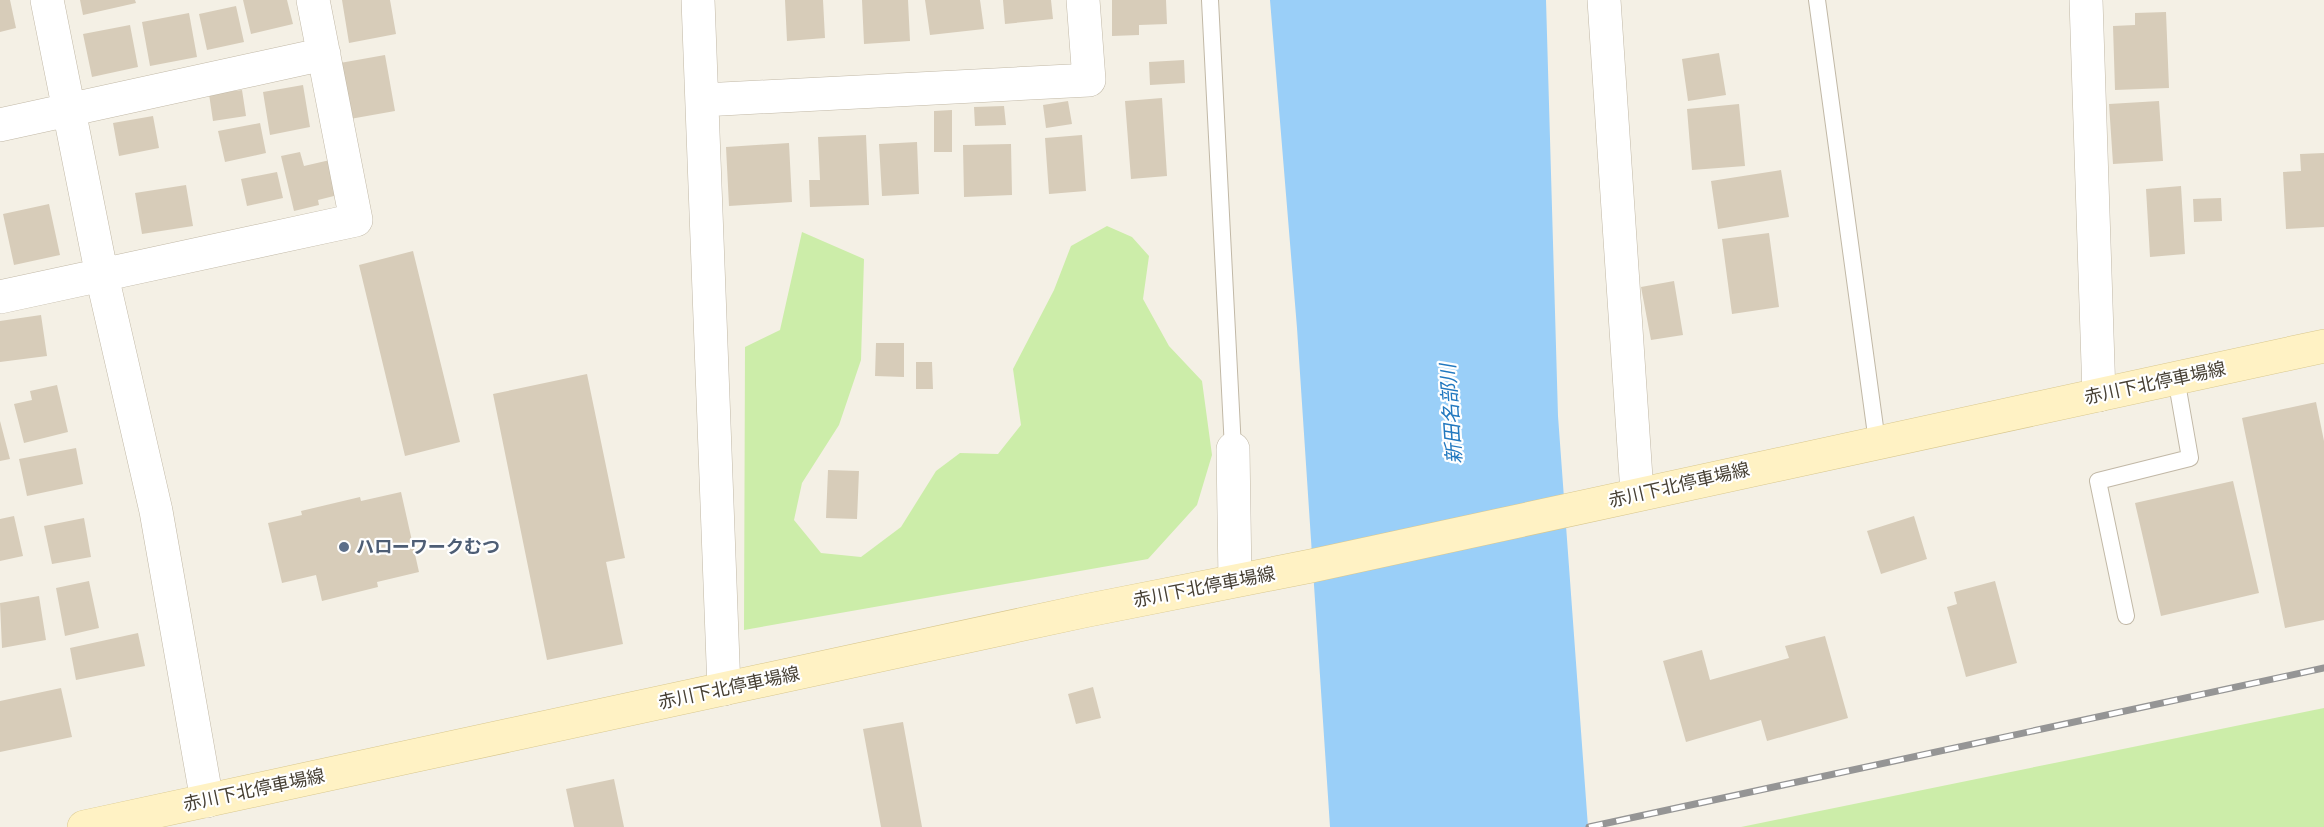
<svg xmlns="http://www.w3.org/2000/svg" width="2324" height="827" viewBox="0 0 2324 827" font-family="'Work Sans','Noto Sans JP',sans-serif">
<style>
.green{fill:#cceda9}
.water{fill:#9acff8}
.building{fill:#d7ccb9}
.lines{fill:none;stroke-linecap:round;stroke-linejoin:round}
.lane-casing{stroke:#c1b8a6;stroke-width:18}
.street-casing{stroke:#c1b8a6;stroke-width:34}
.secondary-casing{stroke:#d9c88f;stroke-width:34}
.lane{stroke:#fff;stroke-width:16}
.street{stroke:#fff;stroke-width:33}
.secondary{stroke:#fff2c4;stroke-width:33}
.rail-casing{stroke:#959595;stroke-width:7}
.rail{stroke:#fff;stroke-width:4.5;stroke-dasharray:14;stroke-linecap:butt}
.service-dot{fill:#5c6f8a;stroke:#fff;stroke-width:2}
.labels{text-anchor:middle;stroke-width:4.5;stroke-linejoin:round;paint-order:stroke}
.street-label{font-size:18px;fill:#474034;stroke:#fff}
.service-label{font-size:18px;font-weight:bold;fill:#4e5e75;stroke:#fff;text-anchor:start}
.water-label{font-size:20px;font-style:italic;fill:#2178bf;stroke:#fff}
</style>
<rect width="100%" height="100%" fill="#f4f0e5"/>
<!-- green -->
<path class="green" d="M1107,226l25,11 17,19 -6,43 26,47 33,35 10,74 -15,50 -49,54 -404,71 1,-283 35,-17 22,-98 62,27 -3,101 -22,65 -37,58 -8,37 27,33 40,4 40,-30 35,-56 24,-18 38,1 23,-29 -8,-56 41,-79 17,-44z
M2324,708v119h-583z"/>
<!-- water -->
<path class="water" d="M1270,0h276l12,416 30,411h-258l-33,-499z"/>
<!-- building -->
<path class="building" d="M0,0h10l6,28 -16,4z
M80,0h55l1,3 -53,12z
M243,0h44l6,24 -42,10z
M342,0h48l6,34 -47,9z
M785,0h38l2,38 -38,3z
M862,0h46l2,41 -46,3z
M925,0h55l4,29 -54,6z
M1003,0h48l2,19 -48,5z
M1112,0h54l1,24 -28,1v10l-27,1z
M236,6l8,36 -37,8 -8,-36z
M2166,12l3,76 -54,2 -2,-64 22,-1v-12z
M189,13l8,44 -47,9 -8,-44z
M130,25l8,42 -46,10 -9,-43z
M1719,53l7,42 -38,6 -6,-42z
M385,55l10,56 -45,8 -10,-56z
M1184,60l1,23 -35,2 -1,-23z
M303,85l7,42 -40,8 -7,-43z
M242,90l4,26 -33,5 -4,-27z
M1162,98l5,78 -36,3 -6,-78z
M1068,101l4,23 -26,4 -3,-23z
M2159,101l4,60 -50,3 -4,-60z
M1739,104l6,62 -53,4 -5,-61z
M1004,106l2,19 -31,1 -1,-19z
M952,110v42h-18v-41z
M153,116l6,32 -40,8 -6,-33z
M260,123l6,30 -41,9 -7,-31z
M866,135l3,70 -59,2 -1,-27h11l-2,-43z
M1082,135l4,56 -37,3 -4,-56z
M917,142l2,52 -37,2 -3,-52z
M789,143l3,59 -63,4 -3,-59z
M1011,144l1,51 -48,2 -1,-52z
M300,152l4,14 26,-6 8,35 -20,5 1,5 -25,6 -13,-55z
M2324,153v74l-38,2 -3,-57 18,-1 -1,-17z
M1781,170l8,47 -71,12 -7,-48z
M277,172l6,26 -36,8 -6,-27z
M186,185l7,41 -51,8 -7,-41z
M2181,186l4,68 -35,3 -4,-68z
M2221,198l1,23 -28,1 -1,-23z
M49,204l11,51 -46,10 -11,-51z
M1769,233l10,74 -47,7 -10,-75z
M413,251l47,191 -55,14 -46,-191z
M1674,281l9,54 -32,5 -10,-53z
M41,315l6,41 -47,6v-41z
M876,343h28v34l-29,-1z
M916,362h16l1,27h-17z
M587,374l38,184 -19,4 17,82 -76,16 -54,-266z
M57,385l11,47 -44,11 -10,-39 18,-4 -2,-9z
M2316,402l8,39v179l-39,8 -43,-210z
M0,421l10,38 -10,2z
M76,448l7,36 -56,12 -8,-37z
M828,470l31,1 -2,48 -31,-1z
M2233,481l26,112 -98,23 -26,-113z
M401,492l18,80 -42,10 1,5 -56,14 -6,-26 -34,8 -14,-60 34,-8 -1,-4 59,-14 1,4z
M14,516l9,40 -23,5v-42z
M1914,516l13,43 -46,15 -14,-43z
M84,518l7,39 -39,7 -8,-38z
M89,581l10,47 -34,8 -9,-48z
M1995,581l22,82 -51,14 -19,-70 10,-3 -3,-12z
M39,596l7,44 -44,8 -2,-45z
M138,633l7,33 -69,14 -6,-32z
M1825,636l23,82 -81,23 -6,-21 -75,22 -23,-81 39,-11 8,30 79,-22 -4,-12z
M1093,687l8,31 -25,6 -8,-30z
M61,688l11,49 -72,15v-51z
M903,722l19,105h-41l-18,-98z
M614,779l10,48h-50l-8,-38z"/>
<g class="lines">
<!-- lane casing -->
<g class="lane-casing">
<path id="lane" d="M1210,0l23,449
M1817,0l60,442
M2126,616l-28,-135 92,-23 -14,-80"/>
</g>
<!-- street casing -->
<g class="street-casing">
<path id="street" d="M47,0l55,276 54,235 51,290
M698,0l26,689
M1604,0l33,493
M2086,0l13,395
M703,100l386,-20 -6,-80
M0,125l324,-71
M0,297l356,-77 -43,-220
M1233,449l2,131"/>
</g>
<!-- secondary casing -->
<g class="secondary-casing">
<path id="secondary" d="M84,827l1000,-216 227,-45 1013,-220"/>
</g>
<!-- lane -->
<use href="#lane" class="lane"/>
<!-- street -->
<use href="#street" class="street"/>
<!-- secondary -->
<use href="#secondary" class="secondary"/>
<!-- rail casing -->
<g class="rail-casing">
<path id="rail" d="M1589,827l735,-159"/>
</g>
<!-- rail -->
<use href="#rail" class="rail"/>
</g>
<!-- markers -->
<circle class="service-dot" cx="344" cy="547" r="6"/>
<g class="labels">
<!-- street labels -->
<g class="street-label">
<text transform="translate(2155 383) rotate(-12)" y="6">赤川下北停車場線</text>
<text transform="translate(1679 485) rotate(-13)" y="6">赤川下北停車場線</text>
<text transform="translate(1204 587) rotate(-11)" y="6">赤川下北停車場線</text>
<text transform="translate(729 688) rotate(-12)" y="6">赤川下北停車場線</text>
<text transform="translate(254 790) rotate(-12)" y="6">赤川下北停車場線</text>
</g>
<!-- service labels -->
<g class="service-label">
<text x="356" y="553">ハローワークむつ</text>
</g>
<!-- water labels -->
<g class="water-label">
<text transform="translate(1451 414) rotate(-94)" y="7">新田名部川</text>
</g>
</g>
</svg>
